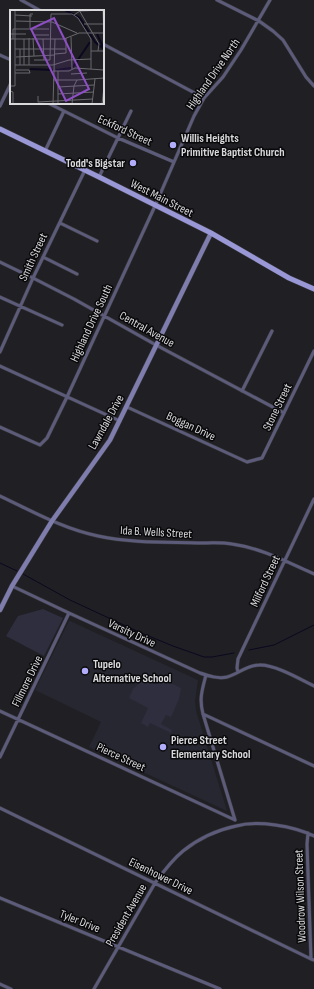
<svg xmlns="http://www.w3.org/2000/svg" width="314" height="989" viewBox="0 0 314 989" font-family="'Sofia Sans Condensed',sans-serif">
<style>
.built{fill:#272731}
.green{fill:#2e2e3f}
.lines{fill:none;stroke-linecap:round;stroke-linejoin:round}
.stream{stroke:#0b081f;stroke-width:1}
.street-casing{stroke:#39393e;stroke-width:4}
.secondary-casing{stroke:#39393e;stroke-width:5.5}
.primary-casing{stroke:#39393e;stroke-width:6}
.street{stroke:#5c5b7a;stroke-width:3}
.secondary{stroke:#7f7dad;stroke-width:4.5}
.primary{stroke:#9997d5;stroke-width:5}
.poi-dot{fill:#b1adfa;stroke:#09090b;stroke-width:1.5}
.labels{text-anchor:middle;stroke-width:3;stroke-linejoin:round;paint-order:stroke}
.street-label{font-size:12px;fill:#d9d9dc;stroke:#09090b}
.poi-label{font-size:12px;font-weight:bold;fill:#d9d9dc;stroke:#09090b;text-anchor:start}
.inset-river{fill:none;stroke:#0b081f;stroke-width:2}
.inset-road{fill:none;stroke:#69696e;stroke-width:1}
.view{fill:#8e4fc5;fill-opacity:0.15;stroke:#8e4fc5;stroke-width:2}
.inset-edge{fill:none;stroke:#d9d9dc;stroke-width:2}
</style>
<rect width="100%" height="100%" fill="#1f1f24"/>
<!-- built -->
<path class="built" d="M69,621h1l128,59 -3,21 1,10 31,100 -138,-64 12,-25 -66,-32z"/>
<!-- green -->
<path class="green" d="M43,609l20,9 -19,38 -38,-20 12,-20z
M151,673l30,15 -2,11 -8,18 -5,-2 -5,9 11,6 -1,3 -21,-10 -2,4 -7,-4 7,-15 -19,-10 4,-9z"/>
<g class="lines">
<!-- stream -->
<path class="stream" d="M0,563l17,8
M23,574l47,26 69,32 34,14 31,11h8l22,-4
M249,650l25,-5 40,-20"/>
<!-- street casing -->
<g class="street-casing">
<path id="street" d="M21,0l20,11
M217,0l42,21 14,10 10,9 23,37 8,9
M103,44l101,54
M0,55l11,5
M48,103l70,35 56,24
M0,106l11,-23
M45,151l19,-40
M99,177l32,-66
M60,223l37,18
M43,257l34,17
M0,262l33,16 41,21 82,46 128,68
M0,297l62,28
M0,352l33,-74 52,-108
M0,366l120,55
M242,391l30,-60
M127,407l120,55 15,-4 52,-107
M0,427l40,18 7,-7 20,-41 88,-191 39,-90 10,-18 19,-21 18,-27 29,-50
M0,496c32,15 63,33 98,40 33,7 67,6 100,7 11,0 23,-1 34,1 29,4 55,18 82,30
M12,586l57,27 131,60c9,3 18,6 27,4 11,-3 20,-12 32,-12 15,-1 41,14 55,21
M238,672l-1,-4 1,-9 76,-160
M206,675c-4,15 -7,24 -3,39l32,106
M0,711l235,109
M203,714l111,52
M0,757l69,-144
M0,808l311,151 3,1
M308,833l-1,11 4,115
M0,898l220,91
M0,984l11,5
M94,989l61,-106c8,-11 17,-23 28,-32 15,-12 34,-21 53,-25 22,-6 57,0 78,10"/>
</g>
<!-- secondary casing -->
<g class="secondary-casing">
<path id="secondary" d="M0,610l12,-24 40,-65 58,-81 101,-207"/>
</g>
<!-- primary casing -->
<g class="primary-casing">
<path id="primary" d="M0,129l99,48 112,56 78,45 25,11"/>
</g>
<!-- street -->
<use href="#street" class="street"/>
<!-- secondary -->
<use href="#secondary" class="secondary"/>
<!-- primary -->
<use href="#primary" class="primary"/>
</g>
<!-- markers -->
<g class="poi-dot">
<circle cx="173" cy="145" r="4"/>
<circle cx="133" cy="163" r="4"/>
<circle cx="85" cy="671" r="4"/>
<circle cx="163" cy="747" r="4"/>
</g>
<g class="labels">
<!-- street labels -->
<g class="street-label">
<text transform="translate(213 74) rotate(-55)" y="4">Highland Drive North</text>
<text transform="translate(125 130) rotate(25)" y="4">Eckford Street</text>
<text transform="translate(162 198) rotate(27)" y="4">West Main Street</text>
<text transform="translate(33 257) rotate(-65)" y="4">Smith Street</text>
<text transform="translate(91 323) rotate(-65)" y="4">Highland Drive South</text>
<text transform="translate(147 329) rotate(29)" y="4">Central Avenue</text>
<text transform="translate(277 407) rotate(-64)" y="4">Stone Street</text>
<text transform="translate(106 422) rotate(-61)" y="4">Lawndale Drive</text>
<text transform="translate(191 426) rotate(25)" y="4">Boggan Drive</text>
<text transform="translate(156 532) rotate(3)" y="4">Ida B. Wells Street</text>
<text transform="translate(265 581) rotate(-65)" y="4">Milford Street</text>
<text transform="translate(132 633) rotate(25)" y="4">Varsity Drive</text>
<text transform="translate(27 681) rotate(-64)" y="4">Fillmore Drive</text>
<text transform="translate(121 757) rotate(25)" y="4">Pierce Street</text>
<text transform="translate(161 876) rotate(26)" y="4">Eisenhower Drive</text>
<text transform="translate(300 896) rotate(-92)" y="4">Woodrow Wilson Street</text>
<text transform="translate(126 915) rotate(-60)" y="4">President Avenue</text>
<text transform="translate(80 921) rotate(22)" y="4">Tyler Drive</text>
</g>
<!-- poi labels -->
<g class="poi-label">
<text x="181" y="142">Willis Heights<tspan x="181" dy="14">Primitive Baptist Church</tspan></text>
<text x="125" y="167" text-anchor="end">Todd's Bigstar</text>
<text x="93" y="668">Tupelo<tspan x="93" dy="14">Alternative School</tspan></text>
<text x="171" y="744">Pierce Street<tspan x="171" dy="14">Elementary School</tspan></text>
</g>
</g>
<!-- overview -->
<g transform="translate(10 10)">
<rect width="94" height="94" fill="#1f1f24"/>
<path class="inset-river" d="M55,0l15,8 15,24 9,7M87,24l7,15M63,57l17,-25M20,59l23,1M46,60l15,-2"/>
<path class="inset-road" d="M69,0l20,34 -1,7M93,0l1,28M5,5l17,1M64,5l6,-4 24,-1M6,11l36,1 25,11M74,14h20M20,18v-14h3M0,24h16M25,25h14M61,27l1,32M19,28v27M23,28l1,18M0,29h54l15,-6h25M3,29v-10h36M14,29v26M33,29l1,21M5,39h51M81,41h13M45,44l11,-1v-15M6,47l39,-2M24,50h16l1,-46h21l6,4 13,21v30M5,55h38l16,-5 22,-1M10,55v-16M43,61h16l6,-3 29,2M48,61v33M5,63h15l-1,-3h-13M61,64l16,-1M43,70h24M0,76h5v-76M48,77l36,-2M0,81l3,1v12M48,84l36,-2M28,86v6l55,-3M43,94l2,-65M62,94l2,-18 3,-6 27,-2M82,94l3,-25M92,94l2,-17"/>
<path class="view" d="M44,8l35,71 -23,12 -35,-72z"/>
<rect width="94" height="94" class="inset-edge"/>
</g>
</svg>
